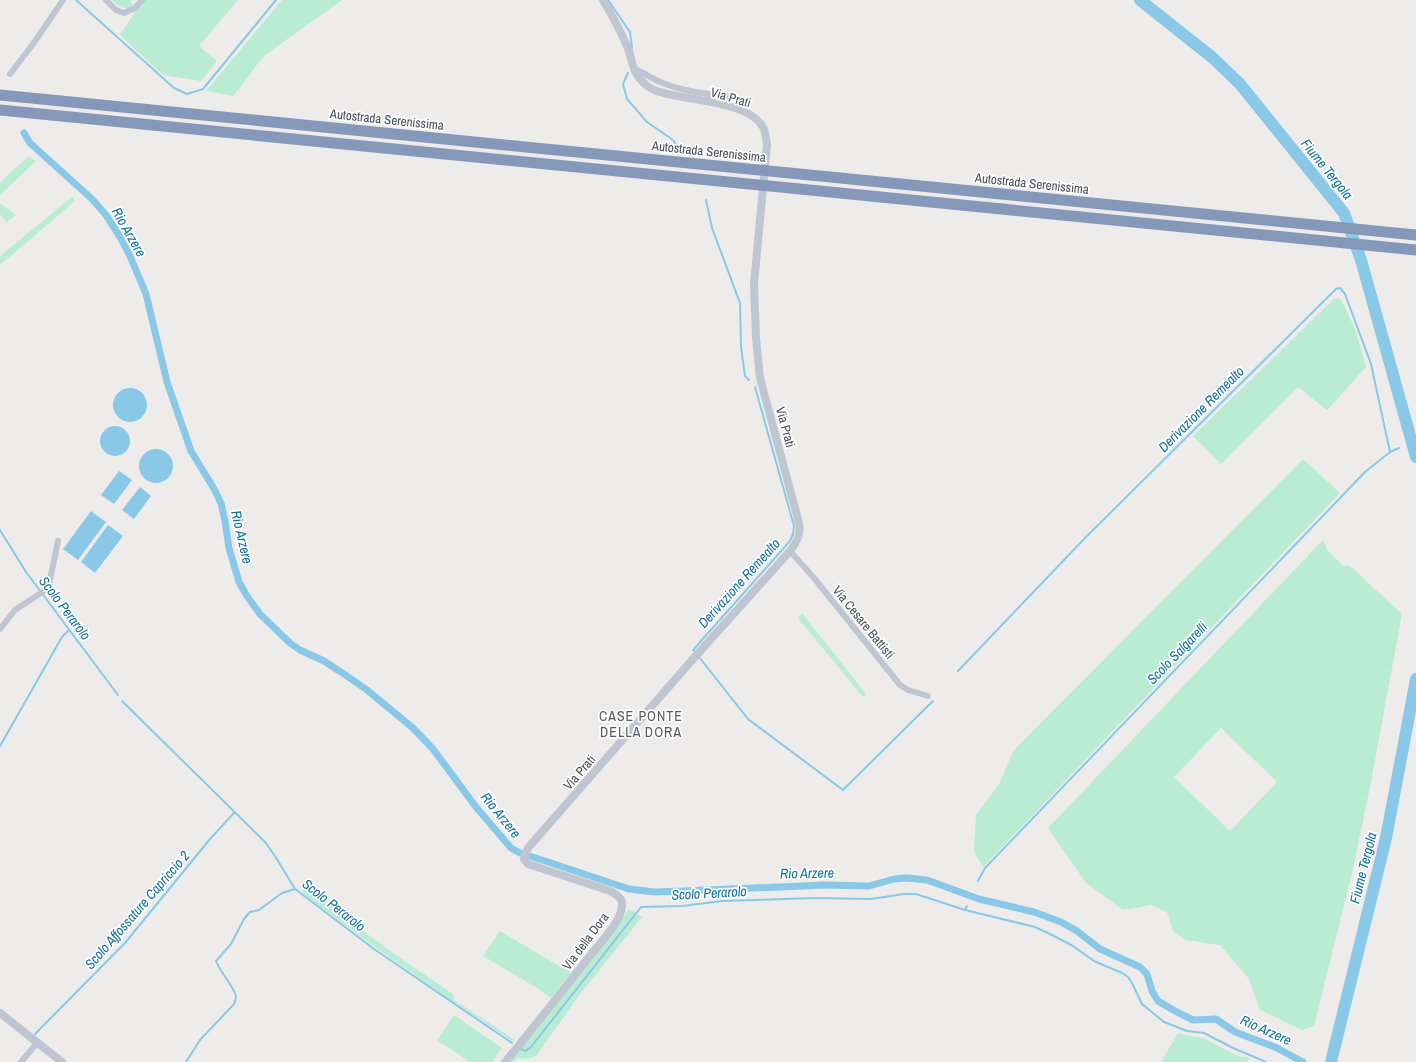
<svg xmlns="http://www.w3.org/2000/svg" width="1416" height="1062" viewBox="0 0 1416 1062" font-family="'Archivo Narrow',sans-serif">
<style>
.green{fill:#baebd3;fill-rule:evenodd}
.water{fill:#89c9e7}
.lines{fill:none;stroke-linecap:round;stroke-linejoin:round}
.stream{stroke:#89c9e7;stroke-width:2}
.canal{stroke:#89c9e7;stroke-width:7}
.river{stroke:#89c9e7;stroke-width:12}
.minor{stroke:#bfc6d1;stroke-width:6}
.tertiary{stroke:#bfc6d1;stroke-width:8}
.motorway{stroke:#8598b9;stroke-width:11}
.labels{text-anchor:middle;stroke-width:3.5;stroke-linejoin:round;paint-order:stroke}
.street-label{font-size:13px;fill:#454d58;stroke:#fff}
.water-label{font-size:14px;font-style:italic;fill:#12719d;stroke:#fff}
.neighbourhood-label{font-size:14px;letter-spacing:1px;fill:#595b60;stroke:#fff}
</style>
<rect width="100%" height="100%" fill="#eeeceb"/>
<!-- green -->
<path class="green" d="M112,0h20l-2,2 3,3c-8,7 -15,1 -21,-5z
M145,0h93l-39,46 18,15 -16,20 -38,-6 -43,-40 15,-23z
M282,0h60l-77,55c-12,13 -20,28 -32,41l-27,-5z
M29,156l7,5 -36,34v-13z
M72,197l3,4 -75,64v-9z
M0,203l16,12 -9,7 -7,-7z
M1338,298l4,3 13,28 11,38 -39,43 -29,-23 -77,77 -28,-28 141,-137z
M1303,459l37,34 -357,374 -9,-16 2,-36 23,-31 15,-34z
M1322,541l2,1 3,8 17,16 5,-1 53,49 -31,168 -19,91 -38,153 -12,4 -42,-20 -11,-31 -29,-34 -35,-5 -12,-9 -6,-19 -16,-7 -28,5 -37,-27 -38,-55zM1221,728l56,54 -47,49 -56,-54z
M802,613l64,81 -3,3 -65,-79z
M301,885l92,68 60,41 1,6 61,40 -1,2c-72,-47 -142,-96 -211,-148z
M629,909l13,8 -62,77 -44,62 -7,3 -11,-1 -4,4h-4z
M500,931l71,42 -20,25 -14,-10 -54,-32z
M454,1015l48,33 -10,14h-22l-33,-22z
M1178,1033l28,6 31,17 13,2 -3,4h-86z"/>
<!-- water -->
<path class="water" d="M113 405a17 17 0 1 1 34 0a17 17 0 1 1-34 0Z
M100 441a15 15 0 1 1 30 0a15 15 0 1 1-30 0Z
M139 466a17 17 0 1 1 34 0a17 17 0 1 1-34 0Z
M119,471l13,9 -18,24 -13,-9z
M140,487l11,9 -17,23 -12,-9z
M91,511l15,11 -28,38 -15,-11z
M108,525l15,11 -28,37 -14,-11z"/>
<g class="lines">
<!-- stream -->
<path class="stream" d="M76,0l98,88 13,6 16,-5 73,-89
M608,0l22,32 2,16
M628,73l-5,11 4,15 20,23 26,18 5,7
M706,200l6,28 28,75 1,44 4,29 4,4
M0,530l26,42 92,123
M695,651l-2,-1 97,-109 3,-7 1,-8 -39,-139
M699,657l49,62 95,71 90,-89
M958,671l127,-133 251,-249 4,-1 5,6 26,70 19,88
M122,701l143,141 10,14 20,33 79,60 138,94
M0,746l62,-109 7,-7
M978,881l7,-13 380,-396 25,-20 9,-4
M965,910l2,-4
M35,1034l90,-91 85,-104 24,-26
M520,1049l6,2 5,-4 110,-140 41,-1 40,-5 93,-3 56,1 33,-5h12l49,16 70,17 19,9 19,10 21,15 28,12 6,4 4,6 10,21 22,18 23,9 17,2 29,15 33,14
M186,1062l14,-22 34,-36c0,0 2,-5 2,-6 1,-8 -17,-27 -20,-37l15,-17 13,-25 6,-7 9,-2 23,-17 13,-4"/>
<!-- canal -->
<path class="canal" d="M24,133l6,10 62,56 14,16 14,22 10,19 16,38 21,88 24,69 22,36 8,16 4,18 4,27 10,34 8,14 13,18 30,29 10,7 24,11 20,13 23,16 46,38 20,21 43,58 35,41 9,5 25,8 84,28 26,3 29,-1 141,-6 44,1 25,-7 13,-1 20,2 52,19 55,13 27,10 16,9 23,18 40,18 7,7 5,17 6,10 17,10 18,9 23,-1 19,13 42,16 26,14"/>
<!-- river -->
<path class="river" d="M1140,0l73,58 27,26 104,129 17,47 55,197
M1331,1062l55,-224 30,-159"/>
<!-- minor -->
<path class="minor" d="M106,0l10,10 8,3 11,-5 7,-8
M633,68c9,3 16,9 25,13 22,10 49,13 73,16
M10,74l23,-30 30,-44
M790,551l24,27 86,107 8,5 20,6
M0,629l15,-19 32,-21 2,-4 9,-44
M21,1062l16,-19"/>
<!-- tertiary -->
<path class="tertiary" d="M0,1013l62,49
M505,1062c30,-36 59,-73 88,-110 9,-11 28,-31 29,-46 1,-8 -5,-11 -12,-15l-82,-27 -4,-5 4,-11 165,-189 97,-108c7,-9 11,-17 9,-28l-39,-145 -4,-40 -2,-54 13,-139c-1,-5 -1,-13 -4,-18 -14,-24 -65,-26 -90,-32 -10,-2 -21,-4 -28,-11 -15,-14 -11,-22 -18,-38 -7,-16 -15,-31 -24,-46"/>
<!-- motorway -->
<path class="motorway" d="M0,95l1416,140
M0,110l1416,140"/>
</g>
<g class="labels">
<!-- street labels -->
<g class="street-label">
<text transform="translate(731 97) rotate(16)" y="5">Via Prati</text>
<text transform="translate(387 119) rotate(6)" y="5">Autostrada Serenissima</text>
<text transform="translate(709 151) rotate(6)" y="5">Autostrada Serenissima</text>
<text transform="translate(1032 183) rotate(6)" y="5">Autostrada Serenissima</text>
<text transform="translate(786 427) rotate(75)" y="5">Via Prati</text>
<text transform="translate(864 622) rotate(51)" y="5">Via Cesare Battisti</text>
<text transform="translate(579 772) rotate(-49)" y="5">Via Prati</text>
<text transform="translate(585 941) rotate(-53)" y="5">Via della Dora</text>
</g>
<!-- water labels -->
<g class="water-label">
<text transform="translate(1327 169) rotate(51)" y="5">Fiume Tergola</text>
<text transform="translate(129 232) rotate(60)" y="5">Rio Arzere</text>
<text transform="translate(1201 409) rotate(-45)" y="5">Derivazione Remealto</text>
<text transform="translate(242 537) rotate(77)" y="5">Rio Arzere</text>
<text transform="translate(739 583) rotate(-48)" y="5">Derivazione Remealto</text>
<text transform="translate(65 608) rotate(53)" y="5">Scolo Perarolo</text>
<text transform="translate(1177 653) rotate(-46)" y="5">Scolo Salgarelli</text>
<text transform="translate(501 815) rotate(51)" y="5">Rio Arzere</text>
<text transform="translate(1363 868) rotate(-76)" y="5">Fiume Tergola</text>
<text transform="translate(807 873) rotate(-1)" y="5">Rio Arzere</text>
<text transform="translate(709 893) rotate(-3)" y="5">Scolo Perarolo</text>
<text transform="translate(334 905) rotate(38)" y="5">Scolo Perarolo</text>
<text transform="translate(137 910) rotate(-49)" y="5">Scolo Affossature Capriccio 2</text>
<text transform="translate(1266 1030) rotate(24)" y="5">Rio Arzere</text>
</g>
<!-- neighbourhood labels -->
<g class="neighbourhood-label">
<text x="641" y="721">CASE PONTE<tspan x="641" dy="16">DELLA DORA</tspan></text>
</g>
</g>
</svg>
